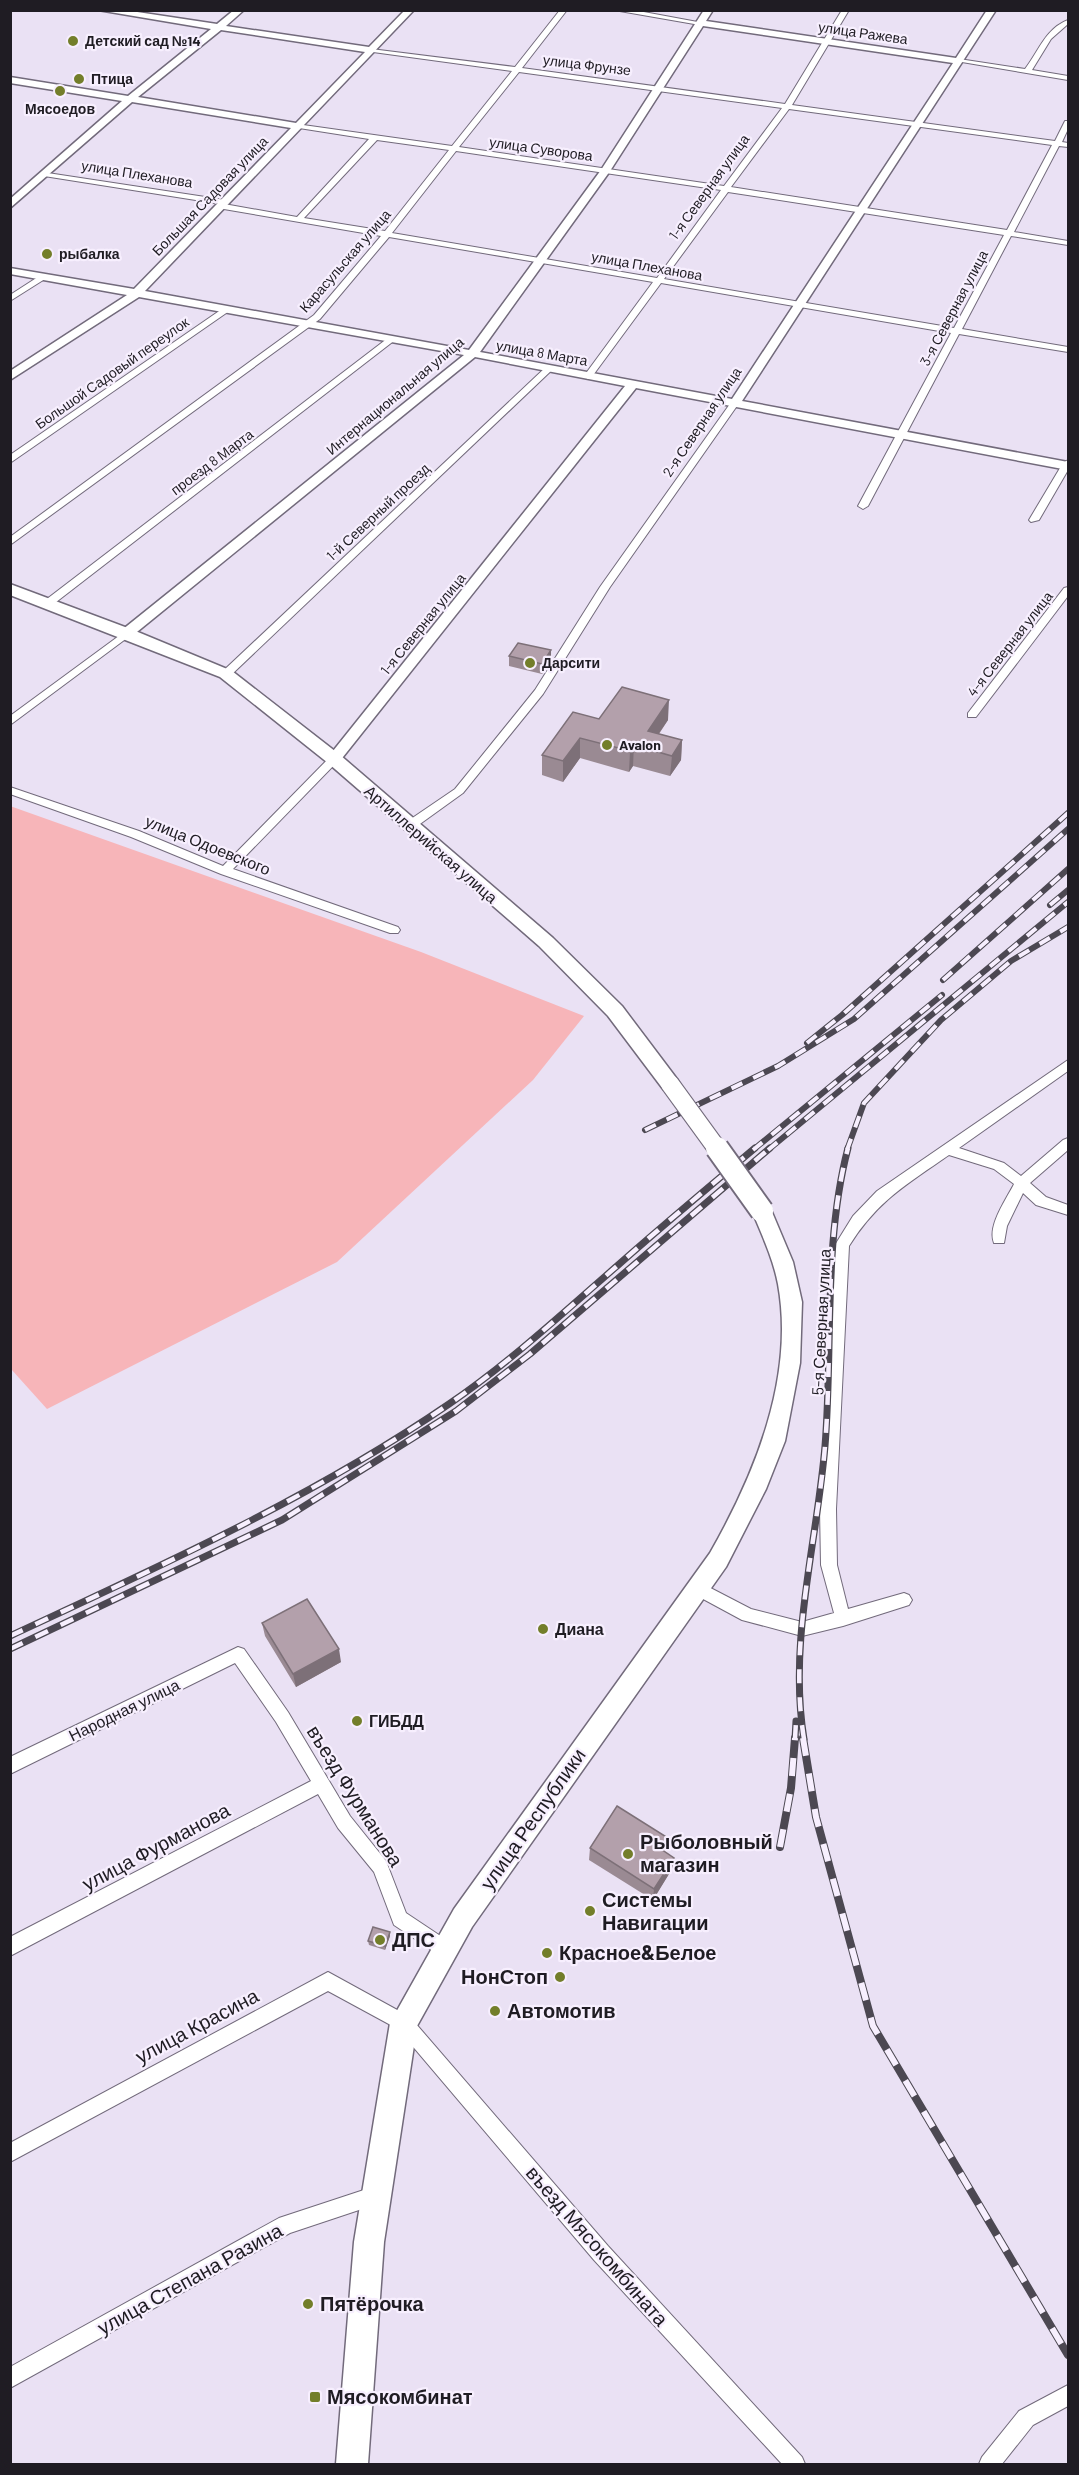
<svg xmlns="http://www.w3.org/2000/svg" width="1079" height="2475" viewBox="0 0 1079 2475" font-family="Barlow,sans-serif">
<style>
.green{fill:#f7b5b9}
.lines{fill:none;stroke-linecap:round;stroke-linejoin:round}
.street-casing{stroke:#726a7b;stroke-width:2}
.secondary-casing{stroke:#726a7b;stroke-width:3}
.primary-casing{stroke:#726a7b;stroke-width:3}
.street{fill:#fff;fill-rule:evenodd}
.secondary{fill:#fff;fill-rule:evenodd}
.primary{fill:#fff;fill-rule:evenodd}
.rail-far2-casing{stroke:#4c4852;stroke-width:6}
.rail-far1-casing{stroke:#4c4852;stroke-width:7}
.rail-casing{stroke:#4c4852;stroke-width:8}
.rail-far2{stroke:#f7effe;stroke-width:4;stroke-dasharray:12;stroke-linecap:butt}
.rail-far1{stroke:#f7effe;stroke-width:4.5;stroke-dasharray:14;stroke-linecap:butt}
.rail{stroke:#f7effe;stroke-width:6;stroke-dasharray:18;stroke-linecap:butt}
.primary-bridge-far1-casing{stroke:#726a7b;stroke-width:20;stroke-linecap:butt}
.primary-bridge-casing{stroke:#726a7b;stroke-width:26;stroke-linecap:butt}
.primary-bridge-far1{stroke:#fff;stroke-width:18}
.primary-bridge{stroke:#fff;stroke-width:22}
.wall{fill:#9a8a93}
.shaded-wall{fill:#7d7078}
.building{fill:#b3a0ab;stroke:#7d7078;stroke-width:1.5}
.poi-dot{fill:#737e2a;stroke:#f7effe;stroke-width:2}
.labels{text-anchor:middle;stroke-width:4.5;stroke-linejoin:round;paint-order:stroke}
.far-street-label{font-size:14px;fill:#1f1c23;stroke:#f7effe}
.far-poi-label{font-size:14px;font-weight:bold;fill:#1f1c23;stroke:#f7effe;text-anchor:start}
.street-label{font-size:16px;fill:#1f1c23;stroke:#f7effe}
.poi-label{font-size:16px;font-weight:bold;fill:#1f1c23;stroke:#f7effe;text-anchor:start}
.near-street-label{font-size:20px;fill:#1f1c23;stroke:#f7effe}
.near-poi-label{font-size:20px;font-weight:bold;fill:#1f1c23;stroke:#f7effe;text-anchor:start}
</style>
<rect width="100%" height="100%" fill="#eae1f4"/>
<!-- green -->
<path class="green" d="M10,806l411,146 163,64 -51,64 -196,182 -290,147 -36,-40z"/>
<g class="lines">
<!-- street casing -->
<g class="street-casing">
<path id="street" d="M560,10h7l-45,58 263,36 57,-94h7l-57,95 263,36 10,-20h3v8l-6,13 6,1v4l-9,-1 -45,86 54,9v4l-57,-9 -49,93 106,18v5l-109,-18 -91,172 -5,3 -5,-3 93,-173 -290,-50 -70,95 -3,1 -4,-3 69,-94 -264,-45 -69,82 -310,226v-8l304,-222 67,-79 -163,-28 -1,-2 4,-2 -177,-28h-3v-4l184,28 4,2 -5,2 73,13 72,-78 -70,-11h-3v-4l156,22 60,-75 -139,-19 -2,-3 144,18zM519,72l263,36 -58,78 -265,-39zM789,109l263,36 -45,85 -276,-43zM377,140l72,10 -64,81 -81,-13zM456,151l265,39 -64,88 -265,-45zM728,192l276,43 -50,93 -290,-49z
M614,10h19l70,13 -3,2z
M1068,20v4l-17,15 -19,31 36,6v4l-112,-19 3,-2 66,10c14,-18 20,-40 43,-49z
M41,275l7,2 -38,24v-6z
M225,307l7,2 -222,154v-8z
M388,338l7,2 -344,266h-8v-4z
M546,367l7,2 -323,307h-8v-4z
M732,401l7,2 -129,184 -67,107 -80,99 -50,36h-8v-6l50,-34 80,-99 65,-103z
M1068,460v10l-29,50 -8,2 -2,-2 34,-57z
M1068,587v9l-92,121h-8v-4l96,-125z
M127,630l4,1v4l-121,90v-9z
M334,756l5,3 -1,2 -105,108 165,58 2,3 -2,3h-8l-169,-59 -90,-37 -121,-43v-7l129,44 84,35 107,-109z
M1068,1060v11l-109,77 45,15 17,13 42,-36 5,-2v12l-38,33 16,14 22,8v10l-32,-10 -13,-12 -16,33 -3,17h-10c-7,-17 12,-43 20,-59l-20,-15 -45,-14c-42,29 -72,46 -100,91l-13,263 1,56 11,44 56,-16 5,2 3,5 -3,5 -66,21 -41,10 -60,-16 -50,-27 -3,-5 3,-5 5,-2 54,28 51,13 32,-9 -13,-48 -1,-56 15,-264 18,-29 24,-25z
M238,1647l6,2 44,63 62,104 36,45 20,52 45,30 3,6 -3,6 -6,3 -6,-3 -45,-30 -20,-53 -36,-44 -20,-34 -308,162v-19l301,-156 -35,-59 -41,-59 -225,111v-17z
M328,1972l82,45 198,229 194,211 3,7h-23l-188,-204 -196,-231 -70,-38 -318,171v-19z
M376,2186l7,2 2,7 -2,7 -93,31 -280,155v-21l269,-149z
M1068,2385v21l-35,19 -31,39h-23l3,-7 37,-46z"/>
</g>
<!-- secondary casing -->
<g class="secondary-casing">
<path id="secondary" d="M98,10h26l93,14 17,-14h10l-18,16 143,21 36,-37h9l-269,281 324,59 132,-180 103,-160h9l-7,11 250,37 31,-48h9l-254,391 326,61v8l-432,-82 -297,374h-10l-2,-3 2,-3 296,-370 -150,-29 -343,279h-10v-6l342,-275 -325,-58 -129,83v-9l117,-76 -117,-21v-6l124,21 157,-161 -159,-26 -122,106v-9l112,-98 -112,-18v-6l118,19 83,-67zM703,26l250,37 -221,336 -252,-47 130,-181zM221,30l144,22 -69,71 -158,-26z"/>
</g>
<!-- primary casing -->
<g class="primary-casing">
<path id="primary" d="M10,584l123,46 99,41 108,84 213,183 69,68 55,73 3,5 -3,5h-14l-55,-73 -69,-70 -211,-183 -108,-86 -210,-82z
M762,1203l7,2 24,57 9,40 -2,61 -15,78 -19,48 -40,78 -254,360 -55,99 -33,216 -16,222h-32l18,-222 36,-219 64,-114 256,-356c45,-79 85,-176 68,-269 -5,-26 -16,-49 -26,-73l3,-6z"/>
</g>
<!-- street -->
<use href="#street" class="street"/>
<!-- secondary -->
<use href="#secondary" class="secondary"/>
<!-- primary -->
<use href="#primary" class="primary"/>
<!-- rail-far2 casing -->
<g class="rail-far2-casing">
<path id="rail-far2" d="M1050,905l18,-15
M943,980l125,-111
M807,1043l35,-28 226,-202
M645,1130l133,-64 76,-47 214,-190
M753,1150l189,-155
M768,1150l300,-248
M847,1150l17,-47 77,-83 70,-59 57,-34"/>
</g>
<!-- rail-far1 casing -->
<g class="rail-far1-casing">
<path id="rail-far1" d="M10,1636c150,-70 302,-138 439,-232 60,-41 114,-91 168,-138 45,-40 92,-79 138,-118
M10,1649l272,-129 174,-109 74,-57 240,-206
M795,1739l1,-18
M804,1739c-16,-97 13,-196 21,-293 8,-97 -2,-203 23,-298"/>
</g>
<!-- rail casing -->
<g class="rail-casing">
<path id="rail" d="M803,1738l13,79 57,209 195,329
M780,1847l11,-59 4,-50"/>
</g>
<!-- rail-far2 -->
<use href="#rail-far2" class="rail-far2"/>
<!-- rail-far1 -->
<use href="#rail-far1" class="rail-far1"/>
<!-- rail -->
<use href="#rail" class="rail"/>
<!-- primary-bridge-far1 casing -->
<g class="primary-bridge-far1-casing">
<path id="primary-bridge-far1" d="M670,1084l48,66"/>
</g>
<!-- primary-bridge casing -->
<g class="primary-bridge-casing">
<path id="primary-bridge" d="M717,1148l45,63"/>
</g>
<!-- primary-bridge-far1 -->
<use href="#primary-bridge-far1" class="primary-bridge-far1"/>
<!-- primary-bridge -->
<use href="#primary-bridge" class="primary-bridge"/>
</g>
<!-- wall -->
<path class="wall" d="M509,656l42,4 -9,14 -33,-8z
M599,719l69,1 -9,14 23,6 -1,20 -11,16 -37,-10 -4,6 -49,-14 -17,24 -21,-7v-20z
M262,1623l79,39 -45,25 -31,-51z
M590,1848l76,1 -1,3 9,6 -2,11 -19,31 -64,-40z
M390,1936l-5,14 -16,-5 -1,-4z"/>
<!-- shaded-wall -->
<path class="shaded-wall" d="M551,650v10l-9,14v-10z
M669,700l-1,20 -20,29v-18z
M580,738v20l-17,24v-21z
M682,740l-1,20 -11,16 2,-20z
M634,745l-1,21 -4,6 1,-21z
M339,1649l2,13 -45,25 -3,-13z
M668,1838l-2,11 -7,12 2,-12z
M674,1858l-2,11 -19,31 1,-11z
M390,1932v4l-5,14v-4z"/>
<!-- building -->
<path class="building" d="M518,643l33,7 -9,14 -33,-8z
M622,687l47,13 -21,31 34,9 -10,16 -38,-11 -4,6 -50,-13 -17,23 -21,-6 31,-43 26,7z
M307,1599l32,50 -46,25 -31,-51z
M617,1806l51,32 -7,11 13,9 -20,31 -64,-41z
M373,1927l17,5 -5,14 -17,-5z"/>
<!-- markers -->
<g class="poi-dot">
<circle cx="73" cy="41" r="6"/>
<circle cx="79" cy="79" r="6"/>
<circle cx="60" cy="91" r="6"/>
<circle cx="47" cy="254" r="6"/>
<circle cx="530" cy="663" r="6"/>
<circle cx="607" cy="745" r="6"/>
<circle cx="543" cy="1629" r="6"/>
<circle cx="357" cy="1721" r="6"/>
<circle cx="628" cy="1854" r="6"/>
<circle cx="590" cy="1911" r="6"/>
<circle cx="380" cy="1940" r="6"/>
<circle cx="547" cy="1953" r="6"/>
<circle cx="560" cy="1977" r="6"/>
<circle cx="495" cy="2011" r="6"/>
<circle cx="308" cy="2304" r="6"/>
<rect x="309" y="2391" width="12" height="12" rx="3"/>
</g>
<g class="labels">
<!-- far-street labels -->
<g class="far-street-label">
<text transform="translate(863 33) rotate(8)" y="5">улица Ражева</text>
<text transform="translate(587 65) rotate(7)" y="5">улица Фрунзе</text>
<text transform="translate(541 149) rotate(8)" y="5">улица Суворова</text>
<text transform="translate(137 174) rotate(9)" y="5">улица Плеханова</text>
<text transform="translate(709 187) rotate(-54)" y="5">1-я Северная улица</text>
<text transform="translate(210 196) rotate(-46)" y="5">Большая Садовая улица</text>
<text transform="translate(345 261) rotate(-49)" y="5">Карасульская улица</text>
<text transform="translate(647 266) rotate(10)" y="5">улица Плеханова</text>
<text transform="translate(954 308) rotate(-62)" y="5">3-я Северная улица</text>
<text transform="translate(542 353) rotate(10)" y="5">улица 8 Марта</text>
<text transform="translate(112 373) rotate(-35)" y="5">Большой Садовый переулок</text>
<text transform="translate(395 396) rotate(-40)" y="5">Интернациональная улица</text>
<text transform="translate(702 422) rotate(-56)" y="5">2-я Северная улица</text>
<text transform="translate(212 462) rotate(-37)" y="5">проезд 8 Марта</text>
<text transform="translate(378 512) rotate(-43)" y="5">1-й Северный проезд</text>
<text transform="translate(423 624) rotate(-51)" y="5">1-я Северная улица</text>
<text transform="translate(1010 644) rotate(-52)" y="5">4-я Северная улица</text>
</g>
<!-- far-poi labels -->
<g class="far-poi-label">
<text x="85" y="46">Детский сад №14</text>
<text x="91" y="84">Птица</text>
<text x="60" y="114" text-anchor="middle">Мясоедов</text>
<text x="59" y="259">рыбалка</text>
<text x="542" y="668">Дарсити</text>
<text x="619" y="750">Avalon</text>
</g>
<!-- street labels -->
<g class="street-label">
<text transform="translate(431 844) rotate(41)" y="6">Артиллерийская улица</text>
<text transform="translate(208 845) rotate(22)" y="6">улица Одоевского</text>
<text transform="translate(821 1322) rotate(-87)" y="6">5-я Северная улица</text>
<text transform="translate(124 1710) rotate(-26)" y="6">Народная улица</text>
</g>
<!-- poi labels -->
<g class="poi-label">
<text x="555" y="1635">Диана</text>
<text x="369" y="1727">ГИБДД</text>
</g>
<!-- near-street labels -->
<g class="near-street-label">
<text transform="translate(355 1796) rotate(58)" y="7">въезд Фурманова</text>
<text transform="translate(533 1819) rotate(-55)" y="7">улица Республики</text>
<text transform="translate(156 1847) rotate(-28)" y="7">улица Фурманова</text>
<text transform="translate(197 2026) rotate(-28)" y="7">улица Красина</text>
<text transform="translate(597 2246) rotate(49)" y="7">въезд Мясокомбината</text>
<text transform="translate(190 2279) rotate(-29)" y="7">улица Степана Разина</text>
</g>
<!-- near-poi labels -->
<g class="near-poi-label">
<text x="640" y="1849">Рыболовный<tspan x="640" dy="23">магазин</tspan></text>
<text x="602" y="1907">Системы<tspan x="602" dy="23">Навигации</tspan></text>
<text x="392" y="1947">ДПС</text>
<text x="559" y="1960">Красное&amp;Белое</text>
<text x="548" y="1984" text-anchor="end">НонСтоп</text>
<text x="507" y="2018">Автомотив</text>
<text x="320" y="2311">Пятёрочка</text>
<text x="327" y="2404">Мясокомбинат</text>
</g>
</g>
<!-- border -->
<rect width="1079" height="2475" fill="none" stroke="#1f1c23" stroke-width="24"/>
</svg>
